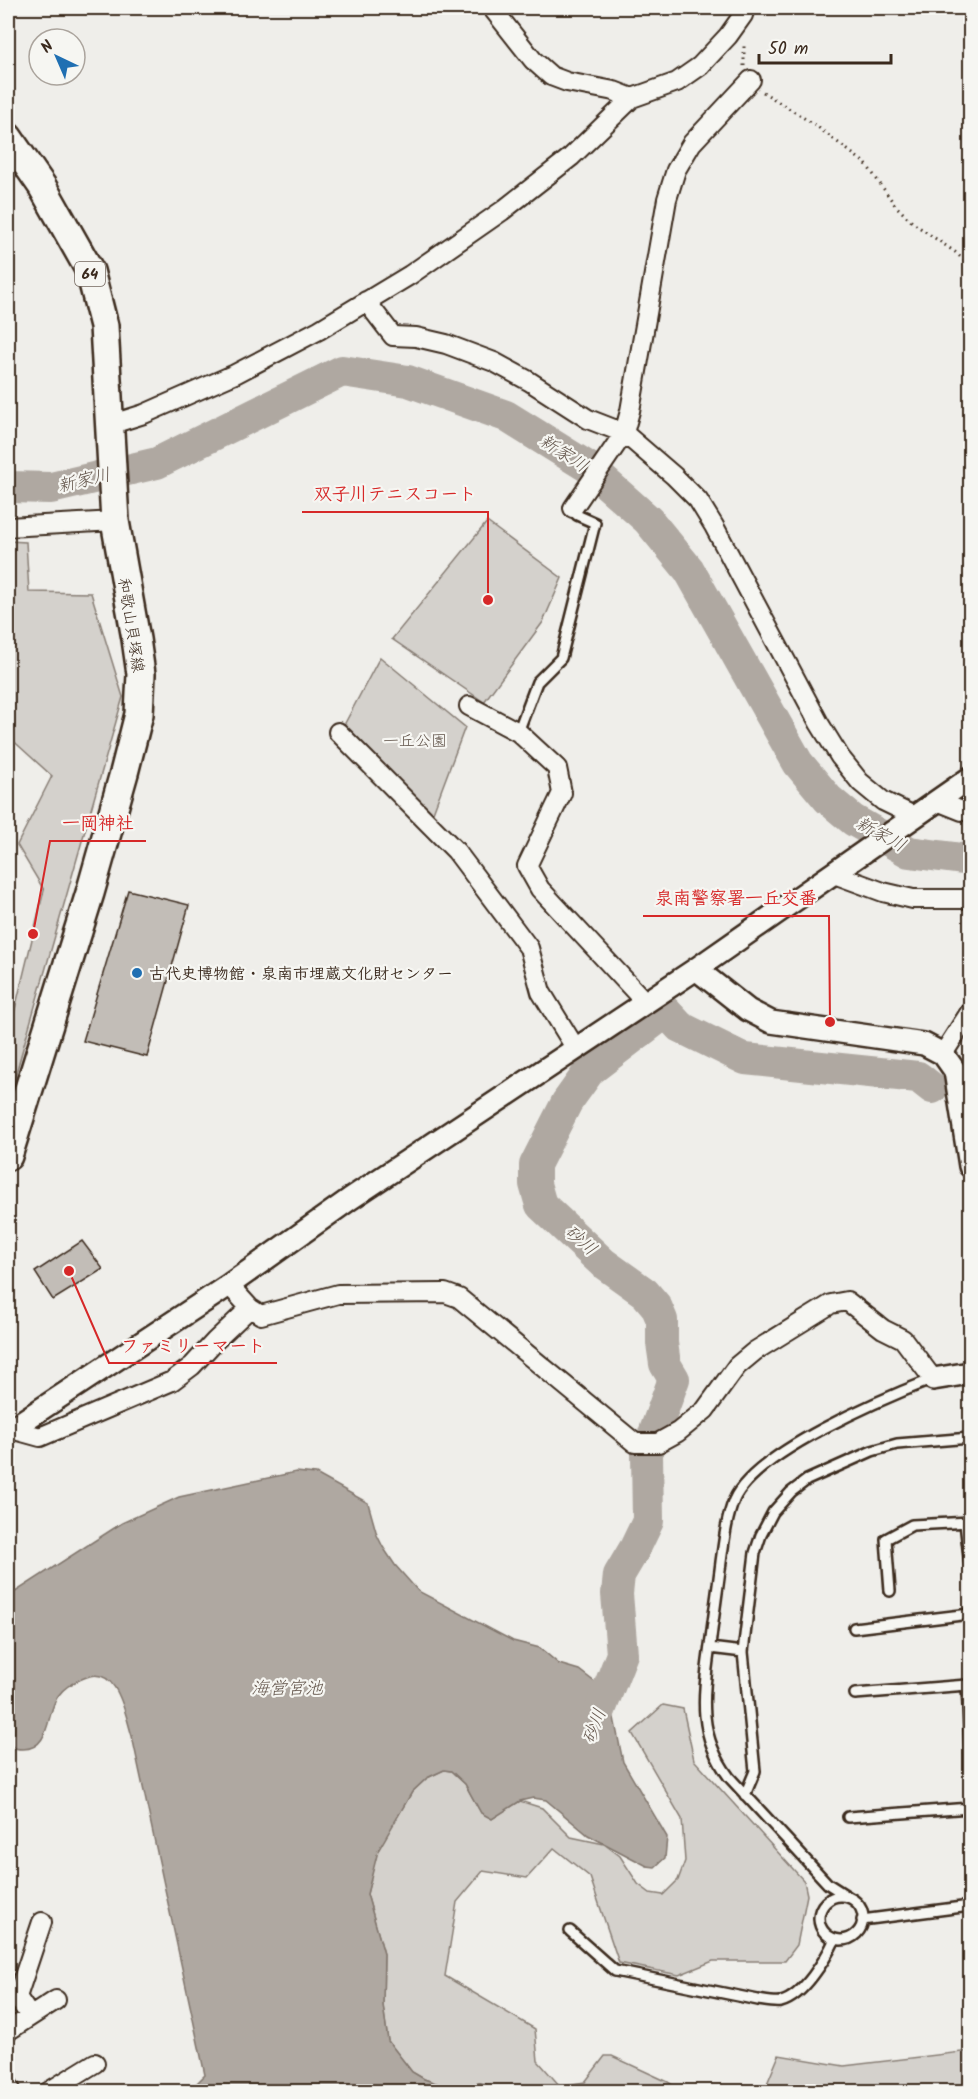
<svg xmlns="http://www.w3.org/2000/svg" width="978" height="2099" viewBox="0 0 978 2099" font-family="Kalam,'Klee One',sans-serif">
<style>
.green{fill:#d4d1cc;stroke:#887e75;stroke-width:1.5}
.water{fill:#afa8a1;stroke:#81766d;stroke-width:1.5}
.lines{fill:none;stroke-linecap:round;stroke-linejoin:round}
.river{stroke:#afa8a1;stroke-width:32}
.building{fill:#c2bdb7;stroke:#3b2a1e;stroke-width:1.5}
.service-casing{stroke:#3b2a1e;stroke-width:14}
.minor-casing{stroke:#3b2a1e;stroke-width:22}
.tertiary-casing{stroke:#3b2a1e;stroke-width:26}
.primary-casing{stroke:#3b2a1e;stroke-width:32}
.path{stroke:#3b2a1e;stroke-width:3;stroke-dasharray:1.5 4.5;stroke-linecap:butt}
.service{stroke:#f6f6f2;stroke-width:9}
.minor{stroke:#f6f6f2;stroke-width:18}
.tertiary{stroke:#f6f6f2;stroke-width:21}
.primary{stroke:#f6f6f2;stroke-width:27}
.poi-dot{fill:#1f6fb2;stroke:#f6f6f2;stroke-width:2}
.labels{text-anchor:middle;stroke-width:4.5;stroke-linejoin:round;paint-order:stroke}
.shield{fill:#f6f6f2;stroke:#73675e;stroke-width:1.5}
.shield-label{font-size:15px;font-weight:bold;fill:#3b2a1e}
.street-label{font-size:16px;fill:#3b2a1e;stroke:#f6f6f2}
.park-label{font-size:16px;fill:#61544a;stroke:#f6f6f2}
.poi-label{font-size:16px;font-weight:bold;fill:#3b2a1e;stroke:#f6f6f2;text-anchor:start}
.water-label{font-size:18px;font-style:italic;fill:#64564c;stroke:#f6f6f2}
.leader{fill:none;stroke:#d62828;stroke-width:2}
.callout-dot{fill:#d62828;stroke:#f6f6f2;stroke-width:2}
.callout-label{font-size:18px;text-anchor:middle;font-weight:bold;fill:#d62828;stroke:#f6f6f2;stroke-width:4.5;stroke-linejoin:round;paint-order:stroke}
</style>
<rect width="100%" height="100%" fill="#efeeea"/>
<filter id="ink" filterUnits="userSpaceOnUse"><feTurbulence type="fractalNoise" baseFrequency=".0167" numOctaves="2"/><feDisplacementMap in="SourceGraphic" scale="12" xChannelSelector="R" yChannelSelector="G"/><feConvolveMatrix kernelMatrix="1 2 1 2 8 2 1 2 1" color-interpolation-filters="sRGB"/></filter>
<g filter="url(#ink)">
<!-- green -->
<path class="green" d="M487,522l75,56 -19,44 -59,80 -92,-63z
M8,541l18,1 3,50 62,1 32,104 -115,404v-63l36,-148 -27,-45 35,-69 -44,-40z
M380,657l85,70 -33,88 -89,-88z
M663,1705l20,4 11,51 110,121 3,14 -10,50 -12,16h-72l-34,14 -60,-12 -29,-86 -36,-29 -27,30 -44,-7 -26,31 -12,74 90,53 3,32 22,25 25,-4 20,-26h7l56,26 13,9 -188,1 -6,-7 -7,-2 -30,5 -26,-9 -12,-7 -24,-31 -5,-36 1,-51 -17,-60 10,-43 35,-59 15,-14 17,-8 7,1 14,13 16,29 11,6 28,-18 22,7 29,29 33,7 16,12 18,28 12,9 13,2 15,-15 7,-19 -3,-42 -50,-86z
M970,2051v40h-206l15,-36 65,11z"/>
<!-- water -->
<path class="water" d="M296,1472l20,2 52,29 9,32 6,12 12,18 23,26 95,50 27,7 19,16 20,6 17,13 16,25 11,54 44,75 -2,21 -10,9 -8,-1 -59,-31 -42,-35 -13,-2 -13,3 -28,18 -11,-6 -16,-29 -14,-13 -7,-1 -17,8 -15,14 -34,59 -11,43 17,60 -1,51 5,36 24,31 12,7 26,9 30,-5 7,2 6,6h-304l16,-16 -73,-339c-7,-21 -14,-73 -48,-58 -8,3 -20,9 -26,18 -12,17 -7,53 -35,53 -5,0 -8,0 -12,-4l-3,-49v-94l4,-8 110,-71 57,-26z"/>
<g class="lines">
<!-- river -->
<path class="river" d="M8,487l43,1 106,-25 185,-92 66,10 98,35 82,51 60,53 41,50 109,193 30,36 25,21 56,32 61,8
M590,1736l32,-82 -5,-60 2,-19 16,-27 13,-27 -1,-68 27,-74 -9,-15 -3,-21v-23l-6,-14 -11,-13 -42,-30 -62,-58 -6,-21v-19l32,-63 23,-32 76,-58 14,15 65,32 173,18 14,11"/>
</g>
<!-- building -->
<path class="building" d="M128,890l61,15 -42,152 -64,-16z
M82,1241l21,28 -50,31 -18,-28z"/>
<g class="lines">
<!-- service casing -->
<g class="service-casing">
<path id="service" d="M518,732l19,-50 24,-24 34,-135 -18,-8 -4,-7
M965,1523l5,42
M890,1591l-4,-52 26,-14 58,-3
M854,1628l116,-14
M710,1648l33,4
M855,1694l112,-9 3,66
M745,1795l10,-24 -12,-119 12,-99 6,-18 12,-23 18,-20 16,-12 65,-29 25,-7 73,-6
M848,1817l122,-9
M819 1918a22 22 0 1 1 44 0a22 22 0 1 1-44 0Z
M850,1898l-22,-14 -99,-107c-34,-46 -25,-85 -18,-139 3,-25 7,-51 10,-76 3,-21 5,-42 13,-62 21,-48 150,-102 199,-121
M862,1920l108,-14
M570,1931l45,40 143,29c7,1 17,3 23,2 23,-6 45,-44 54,-63"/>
</g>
<!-- minor casing -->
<g class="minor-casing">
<path id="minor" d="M492,8l41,52 18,16 16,6 47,9 18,7
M366,301l27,35 23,1 30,7 48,18 35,19 59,38 36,14 50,43 24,24 16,26 105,197 21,34 20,25 23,19 31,15
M109,425l35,-11 91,-40 84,-44 91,-55 92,-64 69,-54 61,-59 45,-16 23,-16 28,-30 15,-21 2,-7
M573,508l51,-75 6,-22 37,-212 9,-29 16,-27 59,-63
M8,527l107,-6
M469,706l49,26 39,36 5,25 -35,73 13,23 106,114
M338,732l118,119 73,97 12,44 35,57
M937,801l25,10 8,-1
M834,874l49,18 30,7h57
M943,1054l27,-42
M229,1285l21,23 11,7 77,-21 107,-1 14,5 176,145h23l20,-11 27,-22 32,-44 18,-15 76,-47 16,-3 36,28 20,10 30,40
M11,1429l29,8 132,-56 20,-15 23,-25 35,-33
M30,2016l-13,-19 25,-75
M8,2031l48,-31
M8,2085l4,7
M48,2092l47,-29"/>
</g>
<!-- tertiary casing -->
<g class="tertiary-casing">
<path id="tertiary" d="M696,969l52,41 23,12 153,22 19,10 12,17 15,95
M933,1379l37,-6
M8,1431l221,-146 121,-86 346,-230 274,-191"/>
</g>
<!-- primary casing -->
<g class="primary-casing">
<path id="primary" d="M8,137l34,49 48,85 14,55 11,195 21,118 5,35 -2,40 -15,59 -34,120 -82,263"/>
</g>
<!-- path -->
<path class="path" d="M744,66v-21
M763,92l52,33 51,39 29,41 18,18 42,29 15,14"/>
<!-- service -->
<use href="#service" class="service"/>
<!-- minor -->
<use href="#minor" class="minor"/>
<!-- tertiary -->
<use href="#tertiary" class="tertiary"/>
<!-- primary -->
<use href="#primary" class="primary"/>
</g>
</g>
<!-- markers -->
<circle class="poi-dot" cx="137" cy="973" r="6"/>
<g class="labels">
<!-- shield labels -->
<rect class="shield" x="75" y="262" width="30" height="24" rx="4.5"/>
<g class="shield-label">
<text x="90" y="279">64</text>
</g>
<!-- street labels -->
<g class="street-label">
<text transform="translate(132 625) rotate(81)" y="6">和歌山貝塚線</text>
</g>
<!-- park labels -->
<g class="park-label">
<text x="415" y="746">一丘公園</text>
</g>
<!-- poi labels -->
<g class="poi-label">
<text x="149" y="979">古代史博物館・泉南市埋蔵文化財センター</text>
</g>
<!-- water labels -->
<g class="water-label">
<text transform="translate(564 453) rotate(33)" y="6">新家川</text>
<text transform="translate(84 480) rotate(-13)" y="6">新家川</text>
<text transform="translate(881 834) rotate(29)" y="6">新家川</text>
<text transform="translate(581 1240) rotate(41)" y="6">砂川</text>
<text x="287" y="1694">海営宮池</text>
<text transform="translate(594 1726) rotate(-69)" y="6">砂川</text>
</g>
</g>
<!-- callouts -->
<path class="leader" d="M488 600L488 512H302M33 934L50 841H146M830 1022L829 916H643M69 1271L109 1363H277"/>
<g class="callout-dot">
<circle cx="488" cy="600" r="6"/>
<circle cx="33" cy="934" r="6"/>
<circle cx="830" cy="1022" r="6"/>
<circle cx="69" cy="1271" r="6"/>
</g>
<g class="callout-label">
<text x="395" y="500">双子川テニスコート</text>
<text x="98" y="829">一岡神社</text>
<text x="736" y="904">泉南警察署一丘交番</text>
<text x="193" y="1352">ファミリーマート</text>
</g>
<!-- margin -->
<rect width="978" height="2099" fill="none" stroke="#f6f6f2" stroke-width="30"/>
<rect x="15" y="15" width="948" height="2069" fill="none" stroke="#3b2a1e" stroke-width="2" filter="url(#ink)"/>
<!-- north arrow -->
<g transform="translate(57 57) rotate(316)"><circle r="28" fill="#f6f6f2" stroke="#aba49d" stroke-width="1.5"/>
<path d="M0-4.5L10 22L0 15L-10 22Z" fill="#1f6fb2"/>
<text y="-9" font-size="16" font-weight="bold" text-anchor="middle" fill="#3b2a1e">N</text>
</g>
<!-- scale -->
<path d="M759 54v9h132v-9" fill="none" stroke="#3b2a1e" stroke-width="3"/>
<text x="768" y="54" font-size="18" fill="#3b2a1e" stroke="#f6f6f2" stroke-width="4.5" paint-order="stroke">50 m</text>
</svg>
